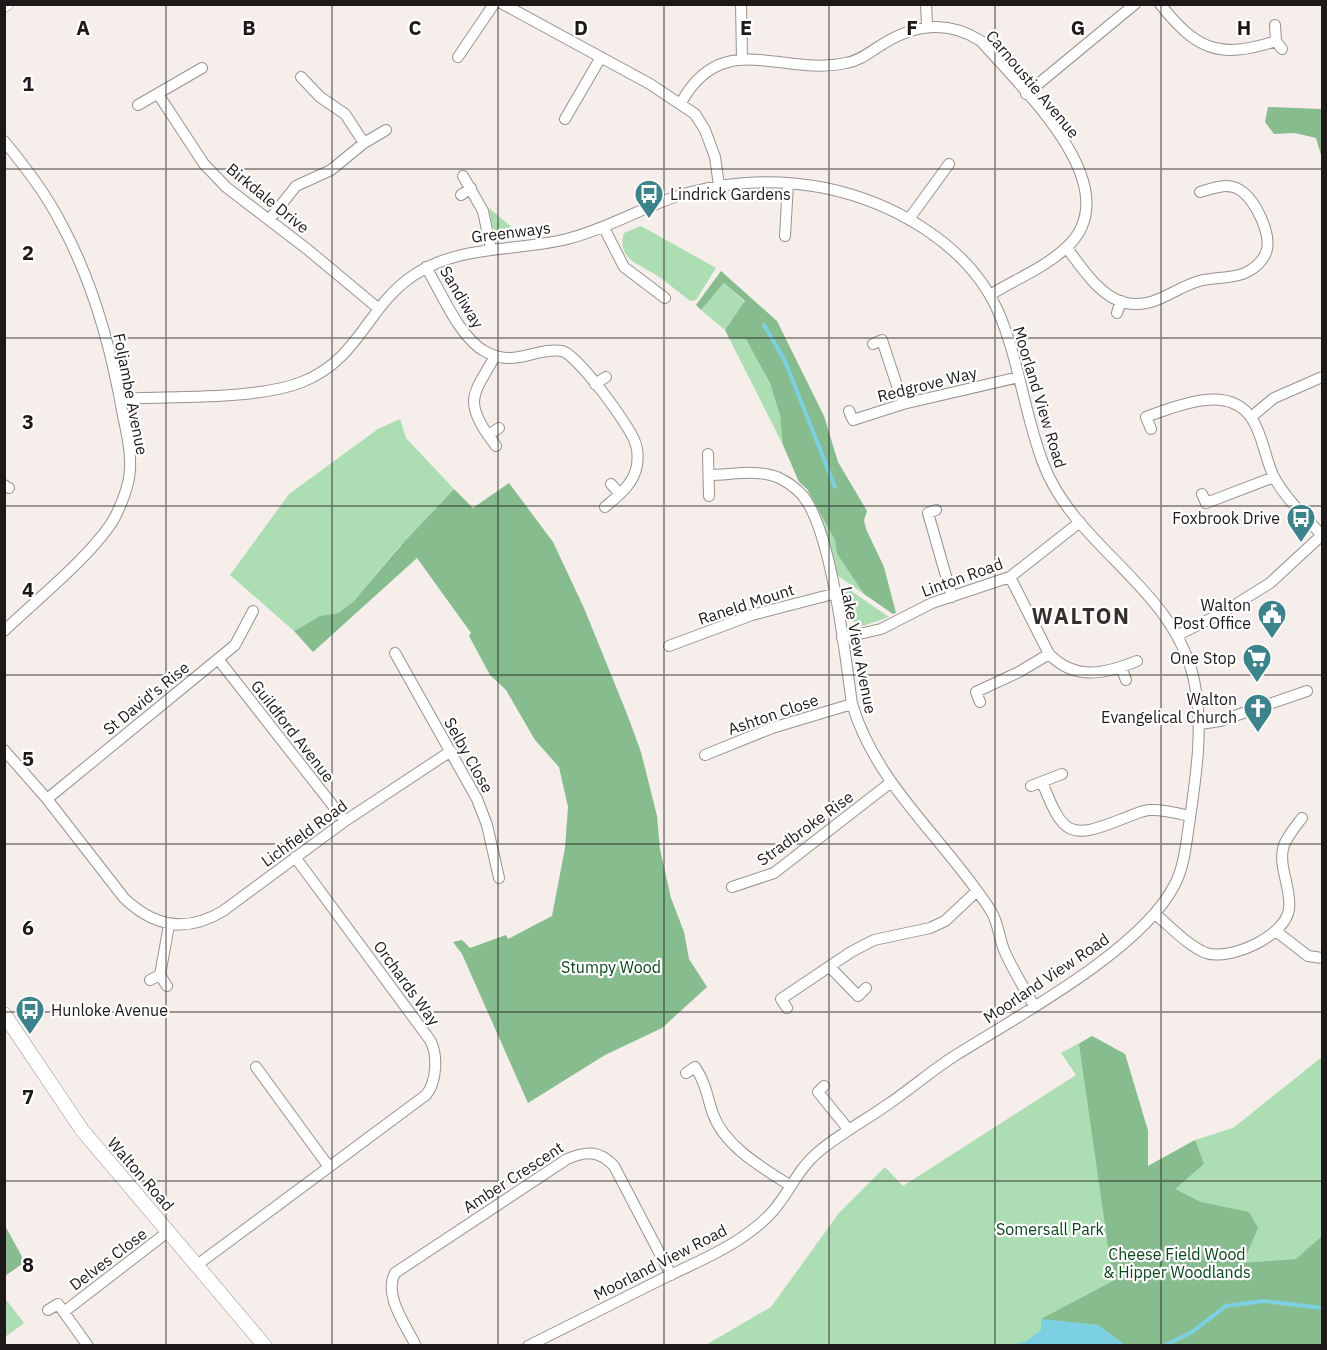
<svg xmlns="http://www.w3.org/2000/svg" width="1327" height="1350" viewBox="0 0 1327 1350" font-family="'IBM Plex Sans',sans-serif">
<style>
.green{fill:#adddb3}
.forest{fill:#87bc8e}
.water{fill:#7bd0e1}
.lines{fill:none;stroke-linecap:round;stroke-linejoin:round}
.stream{stroke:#7bd0e1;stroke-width:4}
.minor-casing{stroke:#99938f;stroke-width:12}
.major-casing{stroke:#99938f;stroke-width:15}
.minor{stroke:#fff;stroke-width:10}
.major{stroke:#fff;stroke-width:14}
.grid{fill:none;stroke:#1c1918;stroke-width:1.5;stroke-opacity:0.55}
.labels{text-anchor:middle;stroke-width:4.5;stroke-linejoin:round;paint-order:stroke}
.street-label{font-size:16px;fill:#1c1918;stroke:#fff}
.poi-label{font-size:16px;fill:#1c1918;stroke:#fff;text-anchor:end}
.park-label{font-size:16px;fill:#09451a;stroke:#fff}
.district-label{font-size:22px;font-weight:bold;letter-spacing:1.5px;fill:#342f2c;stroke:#fff}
.grid-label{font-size:20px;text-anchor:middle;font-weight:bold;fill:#1c1918;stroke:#fff;stroke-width:4.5;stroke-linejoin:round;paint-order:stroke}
</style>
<rect width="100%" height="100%" fill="#f5eeea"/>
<!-- green -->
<path class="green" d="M489,208l33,28 -24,1 -6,-11z
M641,226l75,42 -20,32 -6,1c-11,-8 -20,-17 -31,-24 -16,-12 -44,-17 -35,-44z
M724,283l21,19 -20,28 -24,-20z
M729,338l17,1c20,32 38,67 37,106z
M400,419l6,19 48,51 -55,58 -46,55 -15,11 -18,3 -26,15 -64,-56 59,-81 89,-65z
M818,509l17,31 2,14 27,40 -26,-18z
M844,586l45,31 -26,9c-19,-4 -17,-24 -19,-40z
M1092,1036l33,18 23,77v35l47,-26 38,-12 89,-71v288l-618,1 67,-39 68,-94 46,-46 18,19 173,-111 -15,-22z
M4,1297l20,26 -19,14h-1z"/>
<!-- forest -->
<path class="forest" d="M1268,107l54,2v49l-6,-20 -21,-5 -21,1 -9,-12z
M721,271l56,50 47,95 14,46 29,49 -3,9 2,9 18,38 12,46 -3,1 -29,-20 -27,-40 -2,-14 -17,-31 -11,-20 -8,-7 -16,-37 -3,-30 -10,-32 -24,-44 -17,-1 -4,-8 20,-29 -21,-18 -23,27 -5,-5z
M509,483l44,59 31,66 43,106 14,38 16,64 3,33 11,49 13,34 5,27 18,28 -45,41 -57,27 -77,48 -66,-149 -9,-12 9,-2 8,8 36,-13 2,4 44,-23 13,-68 3,-41 -9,-40 -24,-27 -29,-50 -16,-15 -21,-39 2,-3 -54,-75 -104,94 -19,-21 26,-15 18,-3 15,-11 50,-59 51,-54 19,19z
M1092,1036l33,18 23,77v35l47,-26 9,24 -29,25 26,13 48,10 9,16 -15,35 53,-4 26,-23v109h-197l-27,-20 -57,-6 72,-38 -34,-237z
M4,1224l21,38 -20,14h-1z"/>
<!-- water -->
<path class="water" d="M1041,1319l57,6 27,20h-115l15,-3 16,-12z"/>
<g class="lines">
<!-- stream -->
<path class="stream" d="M764,325l21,36 50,126
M1164,1346l28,-14 34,-26 37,-5 59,7"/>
<!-- minor casing -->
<g class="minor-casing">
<path id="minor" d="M503,4l147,80 45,30 10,16 10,27 4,29
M741,4l1,55
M926,4l1,21
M1160,4c36,45 58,56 116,37
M1275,25l1,16 6,8
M458,57l36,-53
M301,77l19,20 25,17 19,29
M158,94l46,70 22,23 81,62 72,60
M1026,94l109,-90
M681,103c41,-76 102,-26 165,-40 14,-2 25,-12 37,-19 32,-20 65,-24 98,-3 39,46 150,146 86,206 -21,20 -53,33 -77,48
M138,105l64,-37
M565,119l36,-62
M4,141c22,27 43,54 59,86 31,58 49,125 60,189 4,18 8,36 7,54 -1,16 -8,33 -15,47 -20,36 -80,84 -111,114
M463,176l20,35 8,38
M461,195l10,-7
M909,219l40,-55
M269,220l27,-34 35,-16 33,-27 22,-13
M604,228l20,39 41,31
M785,236l3,-53
M1067,248c14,19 34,50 59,55 29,6 48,-15 73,-22 15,-4 32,-2 46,-8 9,-4 15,-9 20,-18 9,-17 -9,-55 -25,-65 -13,-8 -26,-2 -40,2
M426,267c15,25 34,72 60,85 30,16 48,-5 76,-1 15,3 68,75 73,91 3,7 3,15 2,23 -3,19 -18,30 -32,42
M1117,313l4,-12
M873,344l9,-4 21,64
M495,356c-18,34 -33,42 -7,79l11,-7
M595,384l11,-7
M120,399c51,-3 137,1 182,-17 58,-23 65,-76 112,-107 46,-31 101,-23 153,-36 36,-9 67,-27 102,-40 49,-18 104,-21 156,-11 68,14 143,56 173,123 21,48 26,102 45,152 32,85 130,123 151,217 10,48 2,96 -5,145 -3,19 -5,42 -14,59 -32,65 -157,132 -219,171 -24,15 -45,34 -69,50 -23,16 -49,30 -70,48 -19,16 -28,40 -44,58 -11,13 -24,22 -38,31 -21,13 -43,23 -65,33 -47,24 -95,47 -142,71
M849,411l4,9 50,-16 116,-27
M1251,417l23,-19 48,-21
M1151,429l-5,-12c30,-11 83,-34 106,2 12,18 13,42 23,60 12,21 31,39 47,56
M488,435l8,11
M708,454l1,42
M709,475c21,0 48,-6 68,2 9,4 19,11 26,19 29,36 42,159 49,208 25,83 94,136 139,207 7,11 8,26 13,39 8,19 20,37 30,56
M611,484l9,10
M4,485l5,3
M1202,494l4,9 68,-26
M936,510l-8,3 24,84
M1010,577l39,77c26,27 56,20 88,7
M1178,635l44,-22 48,-30 52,-48
M842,638l39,-9 51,-26 78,-26 70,-55
M669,646l83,-31 81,-21
M395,653l82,146 10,26 12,53
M218,659l127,162
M1121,667l5,13
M980,702l-4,-10 43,-20 30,-18
M1200,724l20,-3 87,-30
M4,750l43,49 77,99c30,29 63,35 99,13l122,-90 106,-70
M705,755l67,-27 80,-24
M1042,782c21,52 26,59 80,37 9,-3 18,-8 27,-9 13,-1 28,3 41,6
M1031,786l31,-12
M47,799l188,-154 18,-34
M732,887l42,-14 116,-90
M1155,914c15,12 33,32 51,39 24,8 80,-17 83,-44 3,-20 -12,-44 -5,-64 4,-10 12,-19 18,-27
M1277,932l31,24 14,2
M830,967l28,29 8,-8
M160,975l9,-50
M150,980l10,-5 7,11
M787,1008l-6,-9 70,-47 23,-12 56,-12 15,-7 32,-30
M256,1067l73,100
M686,1073l9,-6c11,16 12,30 18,47 12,33 50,54 78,72
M824,1086l-6,6 31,38
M197,1265l229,-170c11,-13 12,-41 4,-55l-135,-183
M48,1310l10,-6 30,42
M65,1311l104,-80
M416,1346c-10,-21 -33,-50 -21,-73l172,-114c19,-8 32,-9 47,7l57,109"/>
</g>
<!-- major casing -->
<g class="major-casing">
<path id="major" d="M4,5l2,-1
M4,1014l78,116 183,216"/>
</g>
<!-- minor -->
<use href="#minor" class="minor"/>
<!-- major -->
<use href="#major" class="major"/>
</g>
<!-- grid -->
<path class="grid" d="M166,4v1342M332,4v1342M498,4v1342M664,4v1342M829,4v1342M995,4v1342M1161,4v1342M4,169h1318M4,338h1318M4,506h1318M4,675h1318M4,844h1318M4,1012h1318M4,1181h1318"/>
<!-- icons -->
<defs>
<g id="bus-pin" transform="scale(1.5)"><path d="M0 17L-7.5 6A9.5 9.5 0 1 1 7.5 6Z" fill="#3c838b" stroke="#fff"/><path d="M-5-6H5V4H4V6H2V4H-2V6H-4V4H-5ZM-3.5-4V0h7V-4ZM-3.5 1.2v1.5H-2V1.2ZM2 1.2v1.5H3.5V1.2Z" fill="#fff"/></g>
<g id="civic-pin" transform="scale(1.5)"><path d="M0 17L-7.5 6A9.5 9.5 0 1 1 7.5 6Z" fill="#3c838b" stroke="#fff"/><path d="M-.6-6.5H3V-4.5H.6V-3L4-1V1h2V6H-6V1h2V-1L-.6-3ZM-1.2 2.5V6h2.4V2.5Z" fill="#fff"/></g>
<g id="supermarket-pin" transform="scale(1.5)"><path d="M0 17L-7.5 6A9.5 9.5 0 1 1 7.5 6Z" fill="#3c838b" stroke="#fff"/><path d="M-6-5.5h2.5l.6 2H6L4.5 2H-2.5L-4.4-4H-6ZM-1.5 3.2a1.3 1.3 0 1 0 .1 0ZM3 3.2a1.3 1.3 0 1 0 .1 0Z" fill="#fff"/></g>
<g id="church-pin" transform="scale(1.5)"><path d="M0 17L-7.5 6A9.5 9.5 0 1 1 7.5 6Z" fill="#3c838b" stroke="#fff"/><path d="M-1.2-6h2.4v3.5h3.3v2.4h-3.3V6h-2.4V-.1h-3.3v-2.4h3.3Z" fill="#fff"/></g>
</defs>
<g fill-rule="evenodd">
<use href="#bus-pin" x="649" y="194"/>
<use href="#bus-pin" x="1301" y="518"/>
<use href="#civic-pin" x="1272" y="614"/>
<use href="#supermarket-pin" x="1257" y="658"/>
<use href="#church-pin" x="1258" y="708"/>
<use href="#bus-pin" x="30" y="1010"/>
</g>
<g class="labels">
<!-- street labels -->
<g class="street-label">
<text transform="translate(1033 84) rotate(50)" y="6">Carnoustie Avenue</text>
<text transform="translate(268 198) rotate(39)" y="6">Birkdale Drive</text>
<text transform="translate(511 232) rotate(-7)" y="6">Greenways</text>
<text transform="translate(462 297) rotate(59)" y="6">Sandiway</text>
<text transform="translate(927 384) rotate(-14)" y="6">Redgrove Way</text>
<text transform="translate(131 394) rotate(79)" y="6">Foljambe Avenue</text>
<text transform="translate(1040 397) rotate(73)" y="6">Moorland View Road</text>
<text transform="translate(962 577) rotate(-20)" y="6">Linton Road</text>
<text transform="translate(746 604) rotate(-18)" y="6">Raneld Mount</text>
<text transform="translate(859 650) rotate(79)" y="6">Lake View Avenue</text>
<text transform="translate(146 698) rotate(-39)" y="6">St David's Rise</text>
<text transform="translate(773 714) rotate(-19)" y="6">Ashton Close</text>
<text transform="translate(293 731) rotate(52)" y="6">Guildford Avenue</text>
<text transform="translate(469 755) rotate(61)" y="6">Selby Close</text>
<text transform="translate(805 828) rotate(-36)" y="6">Stradbroke Rise</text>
<text transform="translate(304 833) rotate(-36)" y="6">Lichfield Road</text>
<text transform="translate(1046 978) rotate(-34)" y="6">Moorland View Road</text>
<text transform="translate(407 983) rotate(54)" y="6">Orchards Way</text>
<text transform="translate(141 1174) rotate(49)" y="6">Walton Road</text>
<text transform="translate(513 1177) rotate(-33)" y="6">Amber Crescent</text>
<text transform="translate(108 1259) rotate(-37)" y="6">Delves Close</text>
<text transform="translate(660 1262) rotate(-27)" y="6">Moorland View Road</text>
</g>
<!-- poi labels -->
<g class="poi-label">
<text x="670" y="200" text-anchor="start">Lindrick Gardens</text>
<text x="1280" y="524">Foxbrook Drive</text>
<text x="1251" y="611">Walton<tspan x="1251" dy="18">Post Office</tspan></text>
<text x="1236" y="664">One Stop</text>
<text x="1237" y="705">Walton<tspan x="1237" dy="18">Evangelical Church</tspan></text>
<text x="51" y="1016" text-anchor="start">Hunloke Avenue</text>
</g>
<!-- park labels -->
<g class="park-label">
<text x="611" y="973">Stumpy Wood</text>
<text x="1050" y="1235">Somersall Park</text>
<text x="1177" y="1260">Cheese Field Wood<tspan x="1177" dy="18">&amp; Hipper Woodlands</tspan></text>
</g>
<!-- district labels -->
<g class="district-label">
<text x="1081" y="624">WALTON</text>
</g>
</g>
<g class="grid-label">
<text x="83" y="35">A</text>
<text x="249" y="35">B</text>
<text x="415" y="35">C</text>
<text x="581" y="35">D</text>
<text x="746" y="35">E</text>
<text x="912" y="35">F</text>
<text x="1078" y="35">G</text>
<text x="1244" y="35">H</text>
<text x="28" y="91">1</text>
<text x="28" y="260">2</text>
<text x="28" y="429">3</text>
<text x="28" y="597">4</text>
<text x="28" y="766">5</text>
<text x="28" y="935">6</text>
<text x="28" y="1104">7</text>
<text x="28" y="1272">8</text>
</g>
<!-- border -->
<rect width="1327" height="1350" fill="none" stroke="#1c1918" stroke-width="12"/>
</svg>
